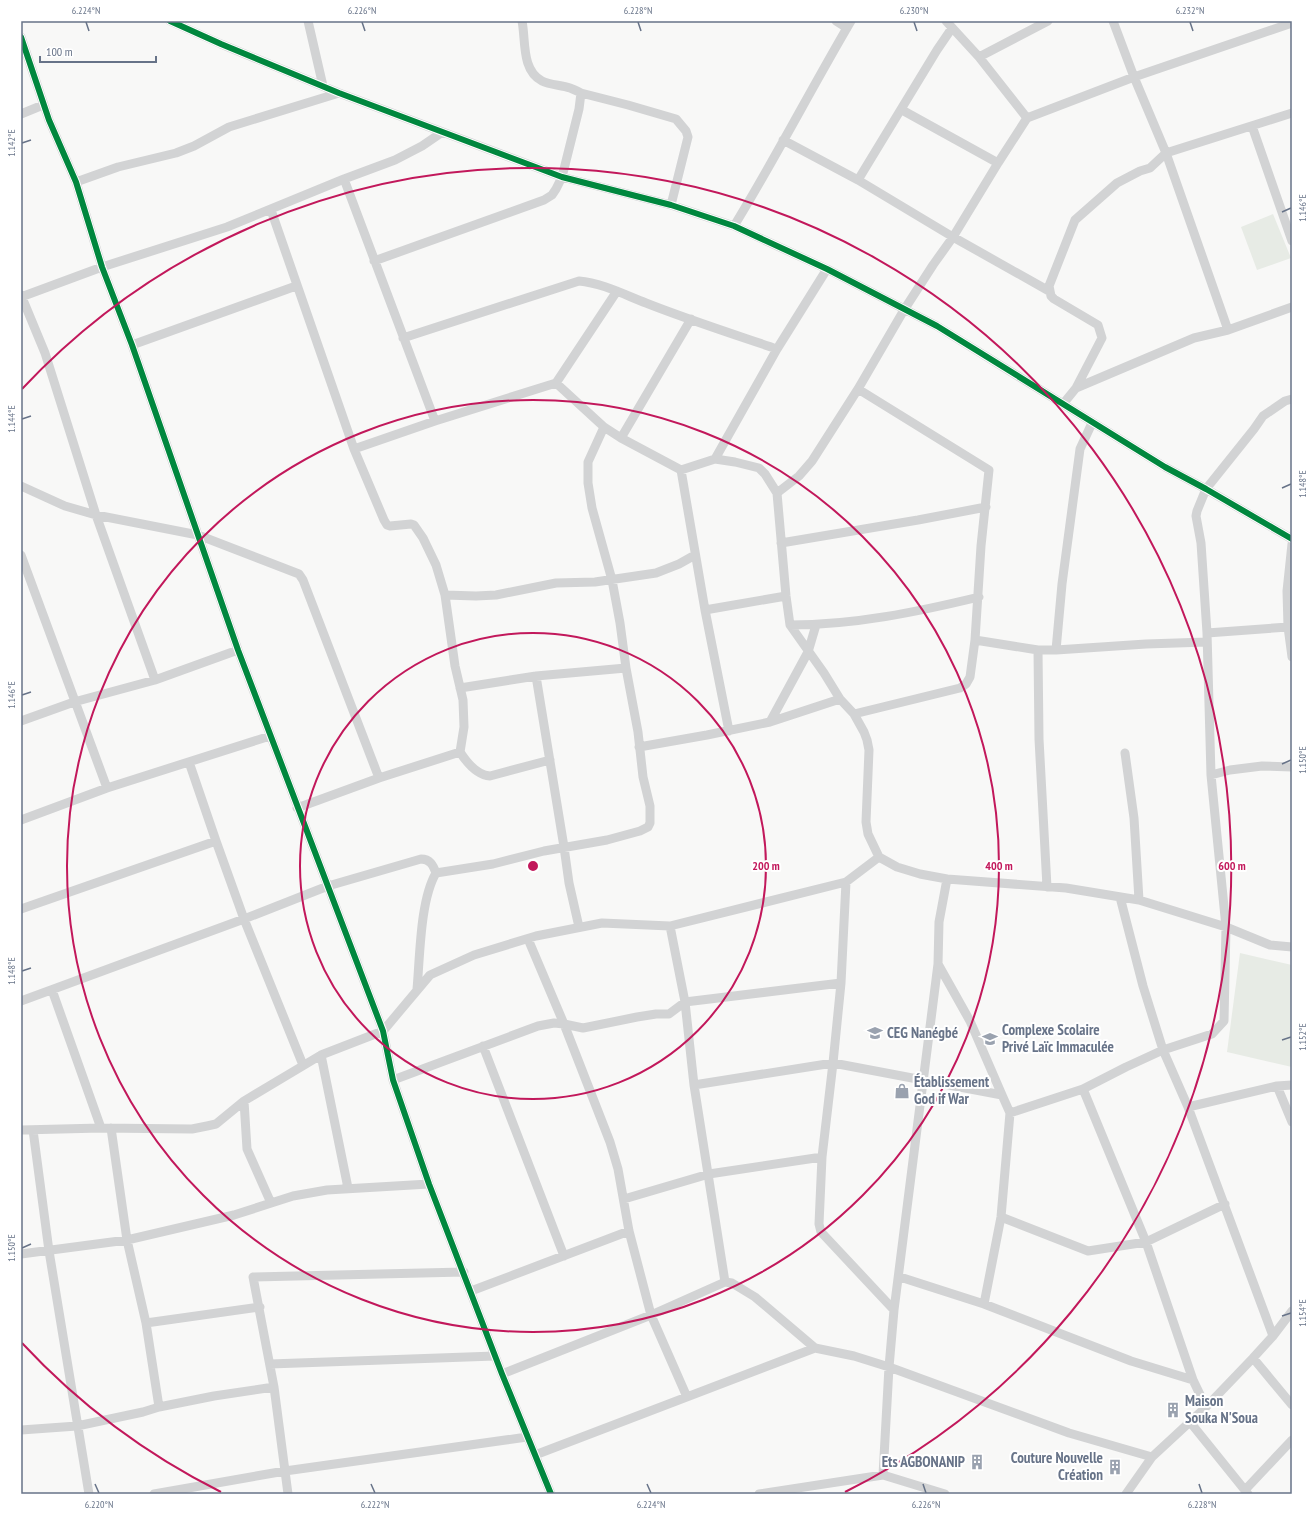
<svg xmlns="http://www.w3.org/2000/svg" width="1313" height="1515" viewBox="0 0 1313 1515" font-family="'PT Sans Narrow',sans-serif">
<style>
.green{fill:#e7ebe5}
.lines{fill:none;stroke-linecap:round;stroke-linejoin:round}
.minor{stroke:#d2d3d4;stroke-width:9}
.cycleway-casing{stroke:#fff;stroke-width:8}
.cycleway{stroke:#00873e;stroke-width:6}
.ticks{fill:none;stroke:#677388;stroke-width:1.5}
.ring{fill:none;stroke:#c2185b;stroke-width:2}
.labels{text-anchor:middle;stroke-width:4;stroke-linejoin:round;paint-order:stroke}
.poi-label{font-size:15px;font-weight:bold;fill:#677388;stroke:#fff;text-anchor:start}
.centre{fill:#c2185b;stroke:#fff;stroke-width:2}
.ring-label{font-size:12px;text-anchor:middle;font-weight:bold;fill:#c2185b;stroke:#fff;stroke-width:4;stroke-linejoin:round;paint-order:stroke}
.neatline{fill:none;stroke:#677388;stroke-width:1.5}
.ticks-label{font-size:10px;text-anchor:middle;fill:#677388}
</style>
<rect width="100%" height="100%" fill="#f8f8f7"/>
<!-- green -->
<path class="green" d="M1273,214l18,44 -34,12 -16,-43z
M1240,953l52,12v102l-65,-15z"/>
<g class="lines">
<!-- minor -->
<path class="minor" d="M170,21l51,23 118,49 223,84 109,28 63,21 93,43 110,57 228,141 41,22 86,50
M308,21l15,65
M836,21l11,7
M946,21l33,36 48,61
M1113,21l21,56 32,76 62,177
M21,37l28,83 27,62 26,85 30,78 106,305 145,381 10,49 36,104 73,190 49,120
M979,57l69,-36
M581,93l47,12 48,14 10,12 2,6 -17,68
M902,110l96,53
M21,114l22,-9
M1252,126l40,115
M783,140l75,40 95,57 96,54
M344,179l91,242
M858,180l79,-130 15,-22
M76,182l42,-15 58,-14 18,-7 35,-19 110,-34
M271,210l83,239 30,71 3,5 3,1 21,-2 3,1 9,13 13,27 9,30 10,71 8,34 1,27 -4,25 -81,26 -82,30
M734,226c41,-67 77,-137 117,-205
M374,261l170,-61 8,-5 4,-6 6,-12 17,-68 2,-16c-4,-2 -8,-4 -11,-5 -9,-3 -20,-3 -28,-7 -21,-11 -16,-41 -20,-60
M21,295l24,58 51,162 59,165
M21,297l81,-30 125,-40 117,-48 51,-19 27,-14 19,-13
M403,338l176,-57c23,2 46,14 67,22 43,17 87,31 131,46
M132,345l164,-59
M556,383l61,-92
M1076,388l26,-50 -4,-13 -44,-26 -3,-3 -2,-10 26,-66 42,-37 23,-12 10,-3 16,-15 126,-40
M1063,404l13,-16 118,-50 34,-8 64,-23
M621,438l70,-119
M354,449l81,-28 121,-38 48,44 17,11 60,32 34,-11 62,-110 50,-80
M715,459l20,3 24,6 6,6 12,19 9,103 4,29 34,48 16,26 14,15 10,18 3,8 2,10 -3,72 2,12 11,23 18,10 23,7 27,5 -8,43 -1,42 -44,346 -5,57 -6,108
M681,470l24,140 24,121
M21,486l44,20 31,9 102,20 101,39 4,6 76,198
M777,493l22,-17 13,-15 46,-72 46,-79 29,-45 20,-28 45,-74 29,-45 107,-41 158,-54
M781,543l137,-23 68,-13
M1292,544l-5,47 1,36 4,30
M21,555l86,233
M445,595l31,1 20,-1 60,-12 39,-1 61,-9 23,-9 16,-9
M705,610l81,-14
M790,625c64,0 127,-13 189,-28
M1207,633l81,-6 4,3
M975,640l63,10h18l90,-6 61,-2
M1038,650l1,89 8,148
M1056,650l6,-66 18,-135 12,-26
M536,676l28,171 5,36 10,44
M460,688l76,-12 90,-8
M854,714l106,-26 6,-4 4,-7 5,-37 6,-94 8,-76 -131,-81
M21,721l53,-19 81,-22 83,-30
M770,722l38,-70 8,-27
M639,747l68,-12 63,-13 70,-23
M460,752c7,11 17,23 30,24l60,-16
M1125,753l9,65 5,82
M189,762l27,79 28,78 59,146
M1211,775l19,-5 32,-4 30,1
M21,820l86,-32 163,-52
M947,879l119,9 73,12 87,27 44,18 22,2
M846,882l-5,101 -8,80 -11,94 -3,67 2,8 73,78
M1120,897l23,89 20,64 25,57 85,229
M21,909l195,-68
M670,926l15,76 9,83 31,197
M528,939l36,85 19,4 54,-11 19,-3h13l16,-12 156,-19
M938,964l32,57 32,74
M417,989c3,-32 3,-89 19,-116l57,-9 51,-13 63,-11 33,-9 8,-4 2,-4v-17l-7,-29 -5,-45 -12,-64 -6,-45 -8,-43 -20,-72 -4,-25v-21l16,-35
M52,990l49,138
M21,1001l223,-82 84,-33 93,-27c9,0 12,6 15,14
M483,1046l81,210
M321,1055l27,133
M393,1080l145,-54 16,-3 10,1 46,118 8,27 11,62 22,84 36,82
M694,1085l139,-22 169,32 8,18 -9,104 -17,87
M1277,1086l15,36
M1083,1089l63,153 47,138 13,27
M244,1101l3,48 24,54
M1188,1107l89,-21 15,-1
M1010,1113l73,-24 43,-22 37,-17 49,-16 12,-13 2,-94 -15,-152 -4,-142 -6,-90 -5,-27 1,-5 9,-22 48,-60 9,-13 22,-15 7,-2
M111,1128l16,112 19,83 13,84 55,-11 60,-9
M21,1130l80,-2 91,1 15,-3 9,-2 28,-23 77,-46 62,-24 47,-56 44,-20 62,-19 66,-13 68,3 176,-44 33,-25
M33,1130l16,121 40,243
M624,1199l85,-25 113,-17
M1001,1217l87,34 58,-9 79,-38
M21,1254l106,-14 107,-25 59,-19 34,-6 102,-6
M900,1277l84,27 147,57 62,19
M471,1291l158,-60
M146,1323l114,-16
M1253,1358l39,47
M270,1364l225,-8
M502,1374l149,-59 74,-33 7,1 23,14 60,51
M1190,1422l58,72
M21,1430l56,-4 66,-14 16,-5
M535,1455l280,-107 39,8 35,11 180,66 83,24
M1245,1490l47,-50
M154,1494l131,-23 242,-34
M288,1494l-14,-107 -21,-110 211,-5
M759,1494l124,-19 62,19
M1126,1494l26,-37 54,-50 47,-49 20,-22 19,-25"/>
<!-- cycleway casing -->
<g class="cycleway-casing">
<path id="cycleway" d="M170,21l51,23 118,49 223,84 109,28 63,21 93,43 110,57 228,141 41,22 86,50
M21,37l28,83 27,62 26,85 30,78 106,305 145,381 10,49 36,104 73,190 49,120"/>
</g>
<!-- cycleway -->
<use href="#cycleway" class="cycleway"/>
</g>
<!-- ticks -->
<path class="ticks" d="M86,22l3,9M362,22l3,9M638,22l3,9M914,22l3,9M1190,22l3,9M22,143l9,-3M1282,212l9,-4M22,419l9,-3M1282,488l9,-4M22,695l9,-3M1282,764l9,-4M22,971l9,-3M1282,1040l9,-3M22,1248l9,-4M1282,1316l9,-3M95,1484l4,9M371,1484l4,9M647,1484l4,9M923,1484l3,9M1199,1484l3,9"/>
<!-- distance rings -->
<g class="ring">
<circle cx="533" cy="866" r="233"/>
<circle cx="533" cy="866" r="466"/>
<path d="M221 1492A699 699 0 0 1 22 1343M22 389A699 699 0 1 1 845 1492"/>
</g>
<!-- icons -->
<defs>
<g id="school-bare" transform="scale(1.2)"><path d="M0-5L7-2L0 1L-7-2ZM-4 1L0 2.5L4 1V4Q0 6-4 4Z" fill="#9aa2af" stroke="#fff" stroke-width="2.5" paint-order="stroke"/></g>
<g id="shop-bare" transform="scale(1.2)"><path d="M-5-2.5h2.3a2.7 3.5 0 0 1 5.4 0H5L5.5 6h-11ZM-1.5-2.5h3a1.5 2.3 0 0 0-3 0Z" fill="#9aa2af" stroke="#fff" stroke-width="2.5" paint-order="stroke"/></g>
<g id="building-bare" transform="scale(1.2)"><path d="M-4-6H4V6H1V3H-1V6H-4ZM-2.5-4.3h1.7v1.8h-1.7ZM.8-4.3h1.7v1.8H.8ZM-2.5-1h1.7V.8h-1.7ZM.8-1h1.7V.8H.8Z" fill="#9aa2af" stroke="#fff" stroke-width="2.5" paint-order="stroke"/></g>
</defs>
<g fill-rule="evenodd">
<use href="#school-bare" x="875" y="1033"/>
<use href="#school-bare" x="990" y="1039"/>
<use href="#shop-bare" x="902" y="1091"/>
<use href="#building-bare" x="1173" y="1410"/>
<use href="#building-bare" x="977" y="1462"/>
<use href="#building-bare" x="1115" y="1467"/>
</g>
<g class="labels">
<!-- poi labels -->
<g class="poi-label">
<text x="1002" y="1035">Complexe Scolaire<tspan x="1002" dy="17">Privé Laïc Immaculée</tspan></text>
<text x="887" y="1038">CEG Nanégbé</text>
<text x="914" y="1087">Établissement<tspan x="914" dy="17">God if War</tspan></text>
<text x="1185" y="1406">Maison<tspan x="1185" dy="17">Souka N'Soua</tspan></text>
<text x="1103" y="1463" text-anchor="end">Couture Nouvelle<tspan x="1103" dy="17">Création</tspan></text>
<text x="965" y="1467" text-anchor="end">Ets AGBONANIP</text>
</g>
</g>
<circle cx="533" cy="866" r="6" class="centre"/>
<g class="ring-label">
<text x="766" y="870">200 m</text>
<text x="999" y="870">400 m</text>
<text x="1232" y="870">600 m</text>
</g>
<!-- border -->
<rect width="1313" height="1515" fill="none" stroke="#ffffff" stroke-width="44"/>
<!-- scale -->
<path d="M40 56v6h116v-6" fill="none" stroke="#677388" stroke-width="2"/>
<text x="46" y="56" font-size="12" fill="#677388" stroke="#ffffff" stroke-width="3" paint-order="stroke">100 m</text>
<rect x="22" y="22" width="1269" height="1471" class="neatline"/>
<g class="ticks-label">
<text x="86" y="14">6.224°N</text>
<text x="362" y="14">6.226°N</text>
<text x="638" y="14">6.228°N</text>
<text x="914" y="14">6.230°N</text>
<text x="1190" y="14">6.232°N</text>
<text transform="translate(11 143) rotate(-90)" y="4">1.142°E</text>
<text transform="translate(1302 208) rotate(-90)" y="4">1.146°E</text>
<text transform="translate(11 419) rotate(-90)" y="4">1.144°E</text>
<text transform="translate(1302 484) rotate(-90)" y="4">1.148°E</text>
<text transform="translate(11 695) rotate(-90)" y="4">1.146°E</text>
<text transform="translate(1302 760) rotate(-90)" y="4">1.150°E</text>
<text transform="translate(11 971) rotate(-90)" y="4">1.148°E</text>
<text transform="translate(1302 1037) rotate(-90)" y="4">1.152°E</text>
<text transform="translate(11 1248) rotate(-90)" y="4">1.150°E</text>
<text transform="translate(1302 1313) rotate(-90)" y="4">1.154°E</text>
<text x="99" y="1508">6.220°N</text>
<text x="375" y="1508">6.222°N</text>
<text x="651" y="1508">6.224°N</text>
<text x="926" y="1508">6.226°N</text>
<text x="1202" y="1508">6.228°N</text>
</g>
</svg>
